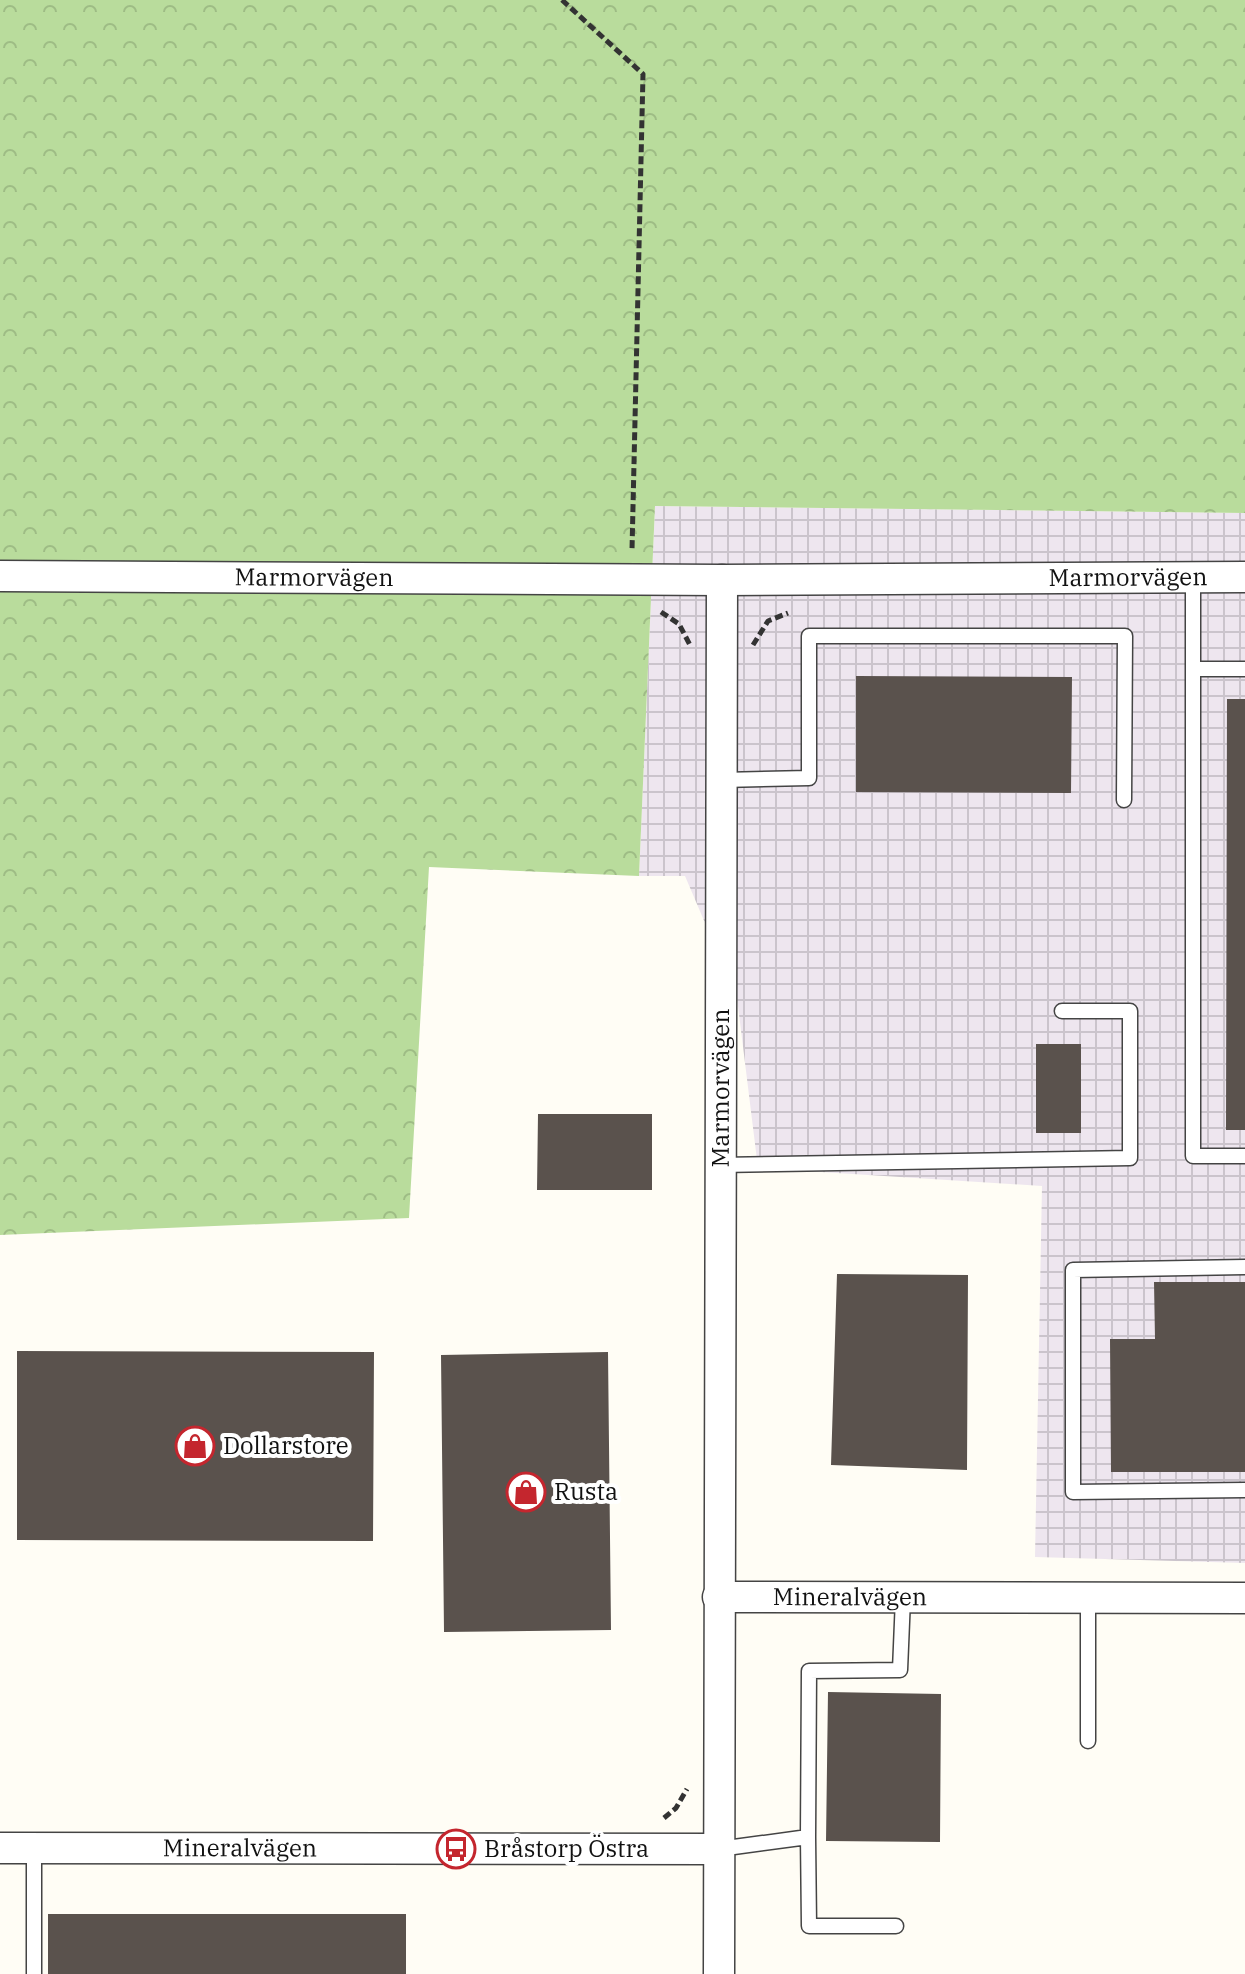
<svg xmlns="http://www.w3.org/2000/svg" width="1245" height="1974" viewBox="0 0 1245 1974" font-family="'IBM Plex Serif',serif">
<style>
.industrial{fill:url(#industrial-grid)}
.forest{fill:url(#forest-crowns)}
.building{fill:#5a524d}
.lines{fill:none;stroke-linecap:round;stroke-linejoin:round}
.lane-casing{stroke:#444;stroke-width:17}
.street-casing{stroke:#444;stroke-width:33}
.path{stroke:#333;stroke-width:5;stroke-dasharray:8 4;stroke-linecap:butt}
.lane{stroke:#fff;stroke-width:14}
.street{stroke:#fff;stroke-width:30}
.labels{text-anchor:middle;stroke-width:8;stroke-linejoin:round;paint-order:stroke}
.street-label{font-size:24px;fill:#111;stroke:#fff}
.poi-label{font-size:24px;fill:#111;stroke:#fff;text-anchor:start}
</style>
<defs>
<pattern id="industrial-grid" width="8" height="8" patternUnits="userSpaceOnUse" patternTransform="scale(2)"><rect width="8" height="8" fill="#eee6ef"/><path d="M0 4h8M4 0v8" fill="none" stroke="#cbc4cc"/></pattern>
<pattern id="forest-crowns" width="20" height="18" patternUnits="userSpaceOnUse" patternTransform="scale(2)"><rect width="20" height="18" fill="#b9dc9c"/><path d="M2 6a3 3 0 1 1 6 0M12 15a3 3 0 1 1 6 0" fill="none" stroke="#9ebc85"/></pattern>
</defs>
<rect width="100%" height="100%" fill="#fffdf5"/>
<!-- industrial -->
<path class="industrial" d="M655,506l590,7v1050l-210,-6 7,-371 -284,-18 -21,-170 -52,-122h-46z"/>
<!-- forest -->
<path class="forest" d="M0,0h1245v513l-590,-7 -16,370 -210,-9 -20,351 -409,17z"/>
<!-- building -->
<path class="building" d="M856,676l216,1 -1,116 -215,-1z
M1227,699h18v431h-19z
M1036,1044h45v89h-45z
M538,1114h114v76h-115z
M837,1274l131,1 -1,195 -136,-5z
M1154,1282h91v190h-134l-1,-133h45z
M17,1351l357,1 -1,189 -356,-1z
M608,1352l3,278 -167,2 -3,-277z
M828,1692l113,2 -1,148 -114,-1z
M48,1914h358v60h-358z"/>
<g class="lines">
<!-- lane casing -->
<g class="lane-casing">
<path id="lane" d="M1193,577v579h52
M1193,669h52
M722,780l87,-2v-142h316l-1,164
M720,1165l410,-7v-147h-68
M1245,1267l-172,3v222l172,-2
M1088,1599v142
M808,1837l1,89h87
M34,1848v126
M719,1849l89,-12 1,-166 91,-1 3,-72"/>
</g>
<!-- street casing -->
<g class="street-casing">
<g id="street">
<path id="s1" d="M0,576l722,4 523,-3"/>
<path id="s2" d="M718,1597l527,1"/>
<path id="s3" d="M0,1848l719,1"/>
<path id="s4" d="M719,1974l3,-1394"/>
</g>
</g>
<!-- path -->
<path class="path" d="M562,0l81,74 -11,476
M661,612l18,12 11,21
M753,645l15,-24 20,-8
M664,1818l12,-10 11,-19"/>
<!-- lane -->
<use href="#lane" class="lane"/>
<!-- street -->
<use href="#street" class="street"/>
</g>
<!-- icons -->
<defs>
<g id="shop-ring" transform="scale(2)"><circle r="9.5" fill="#fff" stroke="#c4262e" stroke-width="1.5"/><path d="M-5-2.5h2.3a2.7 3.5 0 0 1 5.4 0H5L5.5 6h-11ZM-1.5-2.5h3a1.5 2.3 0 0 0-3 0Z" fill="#c4262e"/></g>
<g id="bus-ring" transform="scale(2)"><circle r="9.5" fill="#fff" stroke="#c4262e" stroke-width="1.5"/><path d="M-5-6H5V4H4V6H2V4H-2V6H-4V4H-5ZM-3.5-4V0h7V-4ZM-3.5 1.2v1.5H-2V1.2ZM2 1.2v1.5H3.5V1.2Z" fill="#c4262e"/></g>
</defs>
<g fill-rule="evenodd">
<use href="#shop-ring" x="195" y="1446"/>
<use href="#shop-ring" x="526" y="1492"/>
<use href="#bus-ring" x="456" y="1849"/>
</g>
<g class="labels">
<!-- street labels -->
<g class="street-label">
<text dy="8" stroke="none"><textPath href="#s1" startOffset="314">Marmorvägen</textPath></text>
<text dy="8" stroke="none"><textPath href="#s1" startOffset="1128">Marmorvägen</textPath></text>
<text dy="8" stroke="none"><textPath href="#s4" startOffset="886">Marmorvägen</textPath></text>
<text dy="8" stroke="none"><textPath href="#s2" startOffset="132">Mineralvägen</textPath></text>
<text dy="8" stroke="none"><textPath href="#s3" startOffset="240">Mineralvägen</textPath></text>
</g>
<!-- poi labels -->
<g class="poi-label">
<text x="223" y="1454">Dollarstore</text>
<text x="554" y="1500">Rusta</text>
<text x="484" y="1857">Bråstorp Östra</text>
</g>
</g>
</svg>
